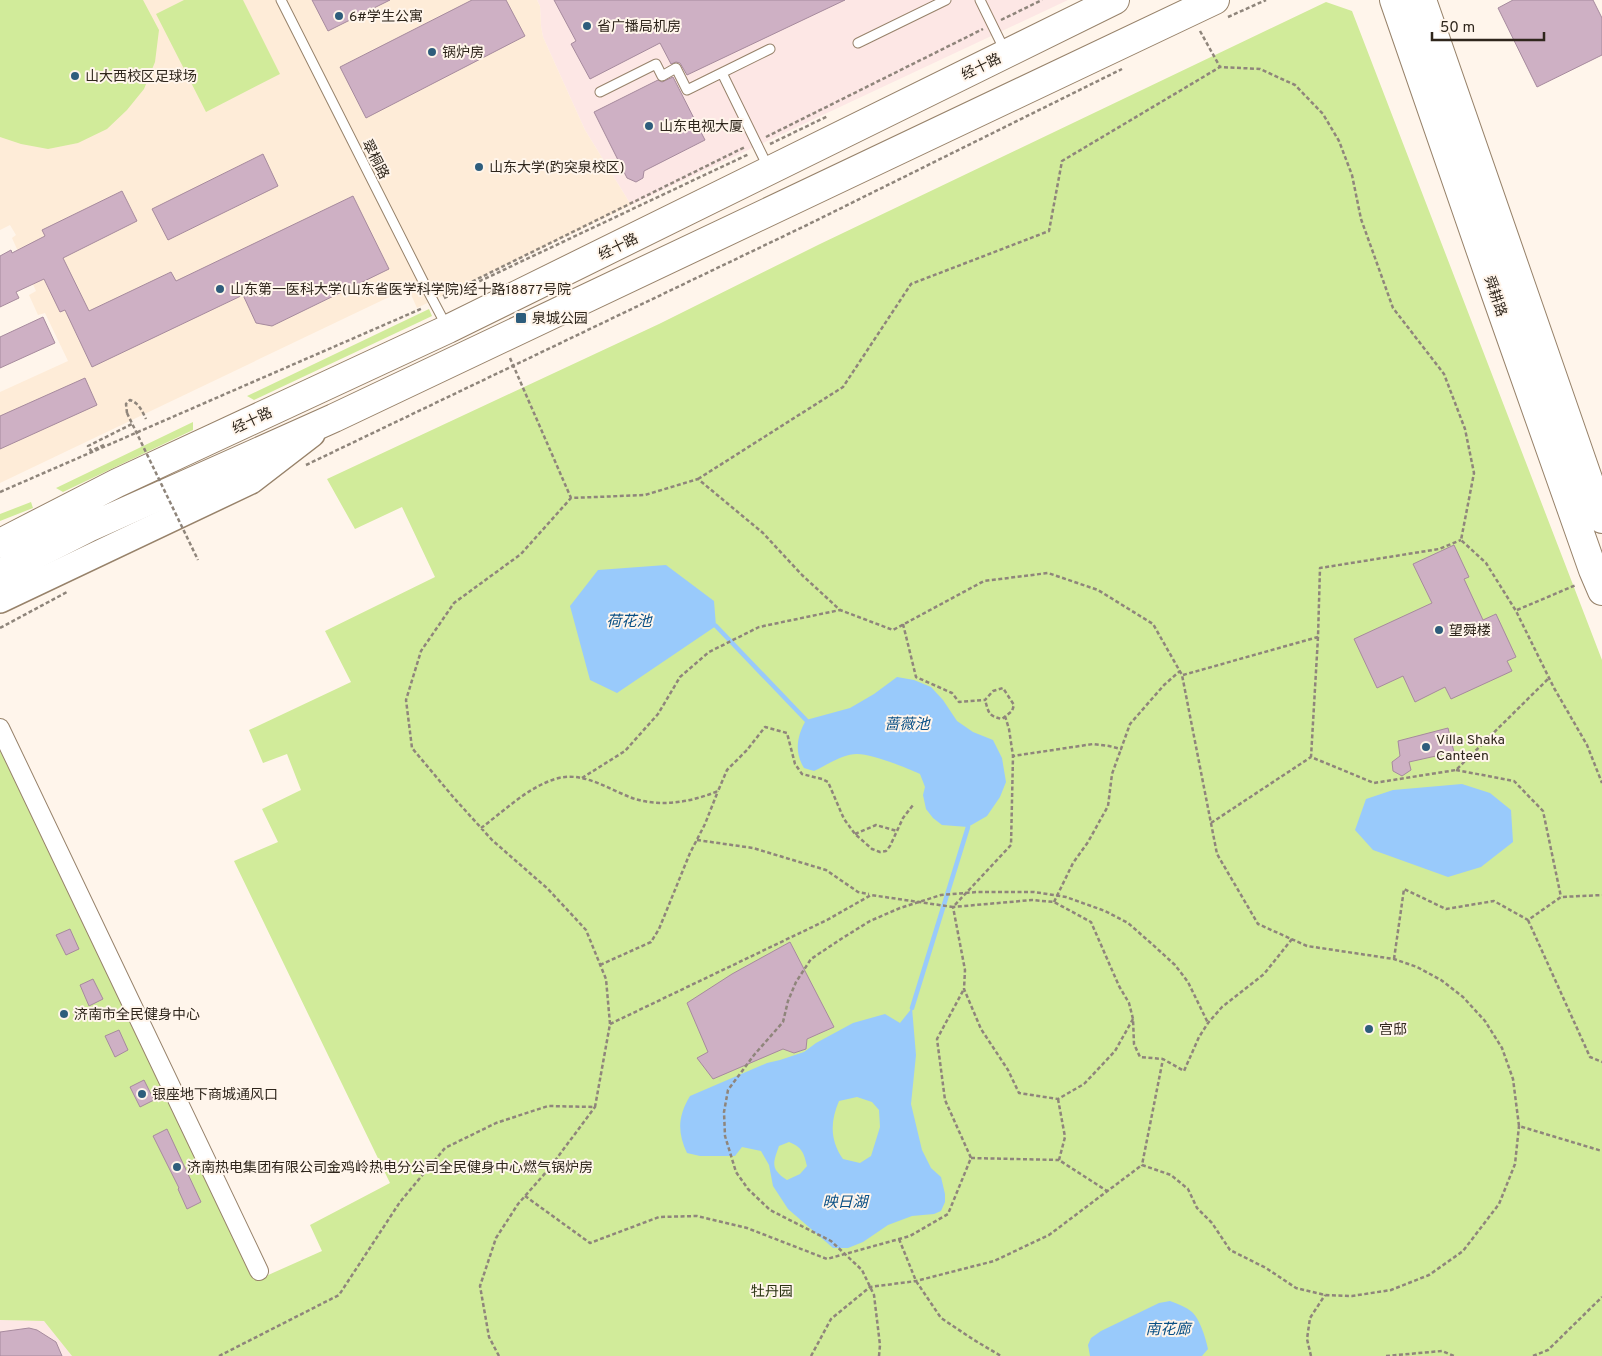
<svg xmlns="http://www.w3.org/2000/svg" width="1602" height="1356" viewBox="0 0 1602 1356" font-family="Overpass,'Noto Sans SC',sans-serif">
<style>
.commercial{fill:#fde7e5}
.built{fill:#feecd8}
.green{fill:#d1eb9a}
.water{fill:#99cafb;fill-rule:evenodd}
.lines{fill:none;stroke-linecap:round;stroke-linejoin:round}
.stream{stroke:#99cafb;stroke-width:4.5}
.building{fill:#ceb0c4;stroke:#a68a9d}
.lane-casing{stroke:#97826a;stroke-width:11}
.street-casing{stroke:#97826a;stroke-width:20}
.secondary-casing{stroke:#97826a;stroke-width:28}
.primary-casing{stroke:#97826a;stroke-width:30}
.highway-casing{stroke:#97826a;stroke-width:30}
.path{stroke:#8f857b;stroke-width:2.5;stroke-dasharray:4 2.5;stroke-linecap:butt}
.lane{stroke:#fff;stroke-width:9}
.street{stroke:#fff;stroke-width:18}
.secondary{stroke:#fff;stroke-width:25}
.primary{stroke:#fff;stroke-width:28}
.highway{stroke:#fff;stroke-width:28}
.path-bridge{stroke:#8f857b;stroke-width:2.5;stroke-dasharray:4 2.5;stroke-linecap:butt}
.poi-dot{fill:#2e5d7c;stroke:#fff5eb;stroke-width:2}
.labels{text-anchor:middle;stroke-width:4;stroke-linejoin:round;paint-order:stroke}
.poi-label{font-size:14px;fill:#2f261c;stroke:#fff5eb;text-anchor:start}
.street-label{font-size:14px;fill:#2f261c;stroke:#fff5eb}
.park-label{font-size:14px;fill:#293210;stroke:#fff5eb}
.water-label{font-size:15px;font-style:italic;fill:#084f85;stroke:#fff5eb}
</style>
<rect width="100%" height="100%" fill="#fff5eb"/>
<!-- commercial -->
<path class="commercial" d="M537,0h531l-437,205 -46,-75 -42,-93 -2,-11 -1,-20z
M0,1320l44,1 28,35h-72z"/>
<!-- built -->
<path class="built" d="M0,0h537l3,6 1,20 2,11 42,93 46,75 -214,103 -9,-20 -408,195v-91l68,-31 -23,-48 -7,2 -9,-20 7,-4 -24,-53 4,-3 -6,-10 -10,5z"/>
<!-- green -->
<path class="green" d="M0,0h143l16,30 -4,32 -11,27 -17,21 -20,19 -29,14 -30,6 -27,-5 -21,-7z
M184,0h59l37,74 -74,38 -50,-98z
M1326,2l26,9 250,649v696h-1530l-28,-35 -44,-1v-572l257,532 65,-29 -12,-26 80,-42 -156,-322 44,-19 -16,-33 39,-19 -14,-36 -24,9 -14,-33 102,-48 -26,-51 110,-54 -33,-70 -47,22 -28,-50 332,-155 161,-80z
M429,309l3,7 -178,84 -7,-4z
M193,422v8l-130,62 -7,-4z
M31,502l2,6 -33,13v-7z"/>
<!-- water -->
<path class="water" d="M666,565l48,36 2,25 -99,67 -27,-13 -20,-74 28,-36z
M897,677l17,3 17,7 12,13 14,21 16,11 20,8 9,18 4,24 -6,15 -13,19 -19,11 -26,-2 -9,-7 -7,-9 -3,-14 2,-8 -5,-13c-13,-6 -48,-20 -63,-20 -14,0 -30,11 -43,17l-10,-3c-10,-16 -7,-32 2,-48l44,-12 24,-14z
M1462,784l28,9 21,17 2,32 -32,25 -33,10 -75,-27 -18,-20 11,-31 27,-9z
M912,1008l4,47 -5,49 11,46 9,18 10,9 4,17v8l-4,9 -7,3 -22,2 -24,9 -25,17 -15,6h-15l-45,-39 -15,-23 -4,-21 -8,-14 -19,-4 -7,9h-35l-13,-3c-10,-21 -9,-37 3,-57l77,-33 13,-3 24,-8 12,-9 37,-20 32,-9 15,9zM857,1097l15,5 7,8 1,17 -9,29 -11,7 -17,-4c-13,-19 -13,-37 -4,-58zM789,1142c13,5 15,11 18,24l-7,8 -13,6c-17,-11 -14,-17 -8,-34z
M1170,1301c8,3 16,6 22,11 8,7 14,27 16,37l-6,7h-112l-2,-11 3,-7 10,-7 58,-28z"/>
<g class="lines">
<!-- stream -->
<path class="stream" d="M716,626l90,94
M912,1008l56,-181"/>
</g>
<!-- building -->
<path class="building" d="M312,0h78l-62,31z
M472,0h34l19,36 -159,82 -26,-51z
M554,0h291l-158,75 -7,-12 -4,-1 -5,2 -11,-21 -70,36 -19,-35 5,-3z
M1513,0h80l9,18v37l-65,32 -39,-79z
M673,77l32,63 -61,31 -1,7 -7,4 -9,-4 -33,-66 64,-32 4,2z
M263,154l15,32 -110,54 -16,-31z
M122,191l15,30 -74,37 26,53 82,-39 5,9 177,-85 36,73 -117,57 -16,-3 -13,-28 -151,72 -27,-57 -5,2 -16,-33 -28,13 3,6 -19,9v-51l11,-6 1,3 33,-17 -3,-6z
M43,317l12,26 -55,25v-31z
M85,378l12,27 -97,44v-33z
M1454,545l15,32 -5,2 19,41 13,-6 20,43 -9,4 5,10 -61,28 -6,-12 -30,15 -12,-26 -26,12 -23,-49 78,-36 -19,-39z
M1448,728l6,24 -45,10 2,8 -9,6 -9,-5 -1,-9 8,-6 -2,-15z
M70,929l9,20 -13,6 -10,-20z
M790,942l44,85 -27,12 -1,10 -12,4 -11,-4 -70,30 -16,-21 11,-6 -21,-49 45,-29z
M93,979l10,20 -14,7 -9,-21z
M119,1030l9,20 -13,7 -10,-21z
M144,1080l10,20 -14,7 -10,-20z
M167,1129l34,73 -14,7 -9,-20 1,-1 -26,-52z
M29,1328l8,2 19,12 6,14h-62v-24z"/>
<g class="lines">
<!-- lane casing -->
<g class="lane-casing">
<path id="lane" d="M281,0l147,291 19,36
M980,0l25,51
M858,43l88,-43
M722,73l46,94
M600,92l56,-28 6,12 14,-8 11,22 83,-41"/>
</g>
<!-- street casing -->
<g class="street-casing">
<path id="street" d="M0,728l259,543"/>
</g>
<!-- secondary casing -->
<g class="secondary-casing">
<path id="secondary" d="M0,600l251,-119 61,-47"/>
</g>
<!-- primary casing -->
<g class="primary-casing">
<path id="primary" d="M1394,0l102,295 97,275 9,21
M1422,0l180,519"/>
</g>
<!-- highway casing -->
<g class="highway-casing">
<path id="highway" d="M0,543l117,-60 331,-154 667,-329
M0,573l88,-45 246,-110 881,-418"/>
</g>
<!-- path -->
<path class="path" d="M1228,17l38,-17
M1001,20l41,-20
M1200,31l20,36
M766,137l217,-108
M770,144l58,-28
M443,296l302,-149
M444,298l305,-144
M510,358l61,140 74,-3 53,-16 65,54 39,42 38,35 53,20 91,-49 64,-8 50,17 55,34 29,51 35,179 41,70 49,22 87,13 23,8 24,13 22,17 22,24 17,27 11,31 6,47 83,25
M127,413l-1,-9 4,-4c9,3 12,11 16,19
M104,445l-13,6 -3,-5 44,-22
M306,465l501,-240 315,-156
M698,479l145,-92 68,-103 138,-53 13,-70 158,-94 40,2 35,16 28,29 16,27 13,34 9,44 32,89 51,66 21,55 9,44 -13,67 25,23 30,48 38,77 33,57 15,38
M0,492l423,-184
M1517,610l59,-25
M903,624l13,53 36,16 7,9 26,-2 8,-9 10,-3 11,17 -2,6 -10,8c-14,-3 -13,-6 -17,-19
M0,628l67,-36
M1318,637l-7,120 63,26 82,-13 93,-92
M1183,675l135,-38 2,-69 119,-19 22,-9
M1005,716l4,13 4,27 80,-12 16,2 12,3 9,-25 34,-39 16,-14
M1456,770l58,11 29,30 18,86
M582,778l43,-27 33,-37 22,-37 29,-25 50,-25 81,-17
M1211,823l100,-66
M481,828c23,-17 46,-40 74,-49 28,-9 54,11 80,20 27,8 57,3 83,-8l9,-21 20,-20 18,-23 22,6 8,31 7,10 20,5 6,3 16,37 11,15 17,15 8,3 6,-1 4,-5 13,-28 10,-13
M855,834l21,-9 21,6
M697,840l56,8 73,22 32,22 11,2
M1054,902l19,-39 15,-21 20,-36 4,-32 9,-25
M1528,920l62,137 12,5
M1292,939l-28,35 -42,33 -14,16 -9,14 -15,34 -21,-12 -21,106 29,10 17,14 9,19 15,15 18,27 36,18 30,20 29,7 27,1 39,-6 38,-15 34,-24 36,-47 16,-40 4,-38
M1394,959l10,-70 42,20 48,-8 34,19 33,-23 41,-2
M600,965l51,-23 8,-13 31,-76 15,-29 13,-33
M1133,1019l-18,32 -31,33 -26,15 -39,-6 -11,-23 -27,-41 -17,-40 1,-19 -12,-63 79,-7 22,2 37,20 28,64 10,17 4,16 1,25 6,13 23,2
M610,1024l217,-104 44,-25 82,12 58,-62 2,-89
M1058,1099l7,38 -6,23 48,31
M971,1158l88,2
M525,1196l65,47 69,-26 38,-1 50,12 80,31 83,-23 38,-22 23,-56 -26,-58 -8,-61 27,-50
M899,1239l17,42 25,37 33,22 27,16
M219,1356l120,-61 61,-93 45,-54 51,-25 52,-17 47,1 15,-83 -4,-45 -20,-49 -38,-41 -56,-49 -38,-42 -42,-50 -6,-48 15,-49 33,-48 67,-49 50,-56
M499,1356l-10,-19 -9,-51 16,-48 22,-34 30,-34 47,-63
M811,1356l20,-37 39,-32 46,-6 78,-20 55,-26 93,-70
M1311,1356l-4,-17 3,-21 15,-23
M1386,1356l56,-5 12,5
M1533,1356l15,-6 54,-53"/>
<!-- lane -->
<use href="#lane" class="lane"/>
<!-- street -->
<use href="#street" class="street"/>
<!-- secondary -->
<use href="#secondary" class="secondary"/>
<!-- primary -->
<use href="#primary" class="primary"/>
<!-- highway -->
<use href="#highway" class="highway"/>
<!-- path-bridge -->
<path class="path-bridge" d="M127,413l71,147
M879,1356l1,-11 -6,-50 -12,-25 -31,-29 -61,-31 -22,-21 -12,-17 -11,-36 -1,-24 4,-22 26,-35 29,-33 5,-21 8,-19 15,-23 30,-20 29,-18 30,-13 41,-13 36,-3h57l32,5 39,14 23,12 24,21 23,21 13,17 20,41"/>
</g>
<!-- markers -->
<g class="poi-dot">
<circle cx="339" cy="16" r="5"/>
<circle cx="587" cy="26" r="5"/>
<circle cx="432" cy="52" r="5"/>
<circle cx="75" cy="76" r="5"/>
<circle cx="649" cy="126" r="5"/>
<circle cx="479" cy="167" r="5"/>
<circle cx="220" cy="289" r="5"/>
<rect x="515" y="312" width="12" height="12" rx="2.5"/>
<circle cx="1439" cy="630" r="5"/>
<circle cx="1426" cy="747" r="5"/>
<circle cx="64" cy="1014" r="5"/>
<circle cx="1369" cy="1029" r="5"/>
<circle cx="142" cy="1094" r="5"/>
<circle cx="177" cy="1167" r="5"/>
</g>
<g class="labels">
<!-- poi labels -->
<g class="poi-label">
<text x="349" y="21">6#学生公寓</text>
<text x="597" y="31">省广播局机房</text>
<text x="442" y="57">锅炉房</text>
<text x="85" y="81">山大西校区足球场</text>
<text x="659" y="131">山东电视大厦</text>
<text x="489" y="172">山东大学(趵突泉校区)</text>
<text x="230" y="294">山东第一医科大学(山东省医学科学院)经十路18877号院</text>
<text x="532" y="323">泉城公园</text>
<text x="1449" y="635">望舜楼</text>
<text x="1436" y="744">Villa Shaka<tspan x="1436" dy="16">Canteen</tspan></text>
<text x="74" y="1019">济南市全民健身中心</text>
<text x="1379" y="1034">宫邸</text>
<text x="152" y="1099">银座地下商城通风口</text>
<text x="187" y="1172">济南热电集团有限公司金鸡岭热电分公司全民健身中心燃气锅炉房</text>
</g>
<!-- street labels -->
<g class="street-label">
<text transform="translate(981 66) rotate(-26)" y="5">经十路</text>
<text transform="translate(376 159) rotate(63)" y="5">翠桐路</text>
<text transform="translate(618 246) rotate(-26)" y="5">经十路</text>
<text transform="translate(1496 296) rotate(71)" y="5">舜耕路</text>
<text transform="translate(252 420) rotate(-25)" y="5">经十路</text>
</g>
<!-- park labels -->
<g class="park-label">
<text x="772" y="1296">牡丹园</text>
</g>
<!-- water labels -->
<g class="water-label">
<text x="629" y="626">荷花池</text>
<text x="907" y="729">蔷薇池</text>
<text x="845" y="1207">映日湖</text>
<text x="1168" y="1334">南花廊</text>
</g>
</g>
<!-- scale -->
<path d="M1432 32v8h112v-8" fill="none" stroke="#2f261c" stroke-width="2.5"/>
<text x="1440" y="32" font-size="15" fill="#2f261c" stroke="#fff5eb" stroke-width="4" paint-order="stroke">50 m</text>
</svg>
